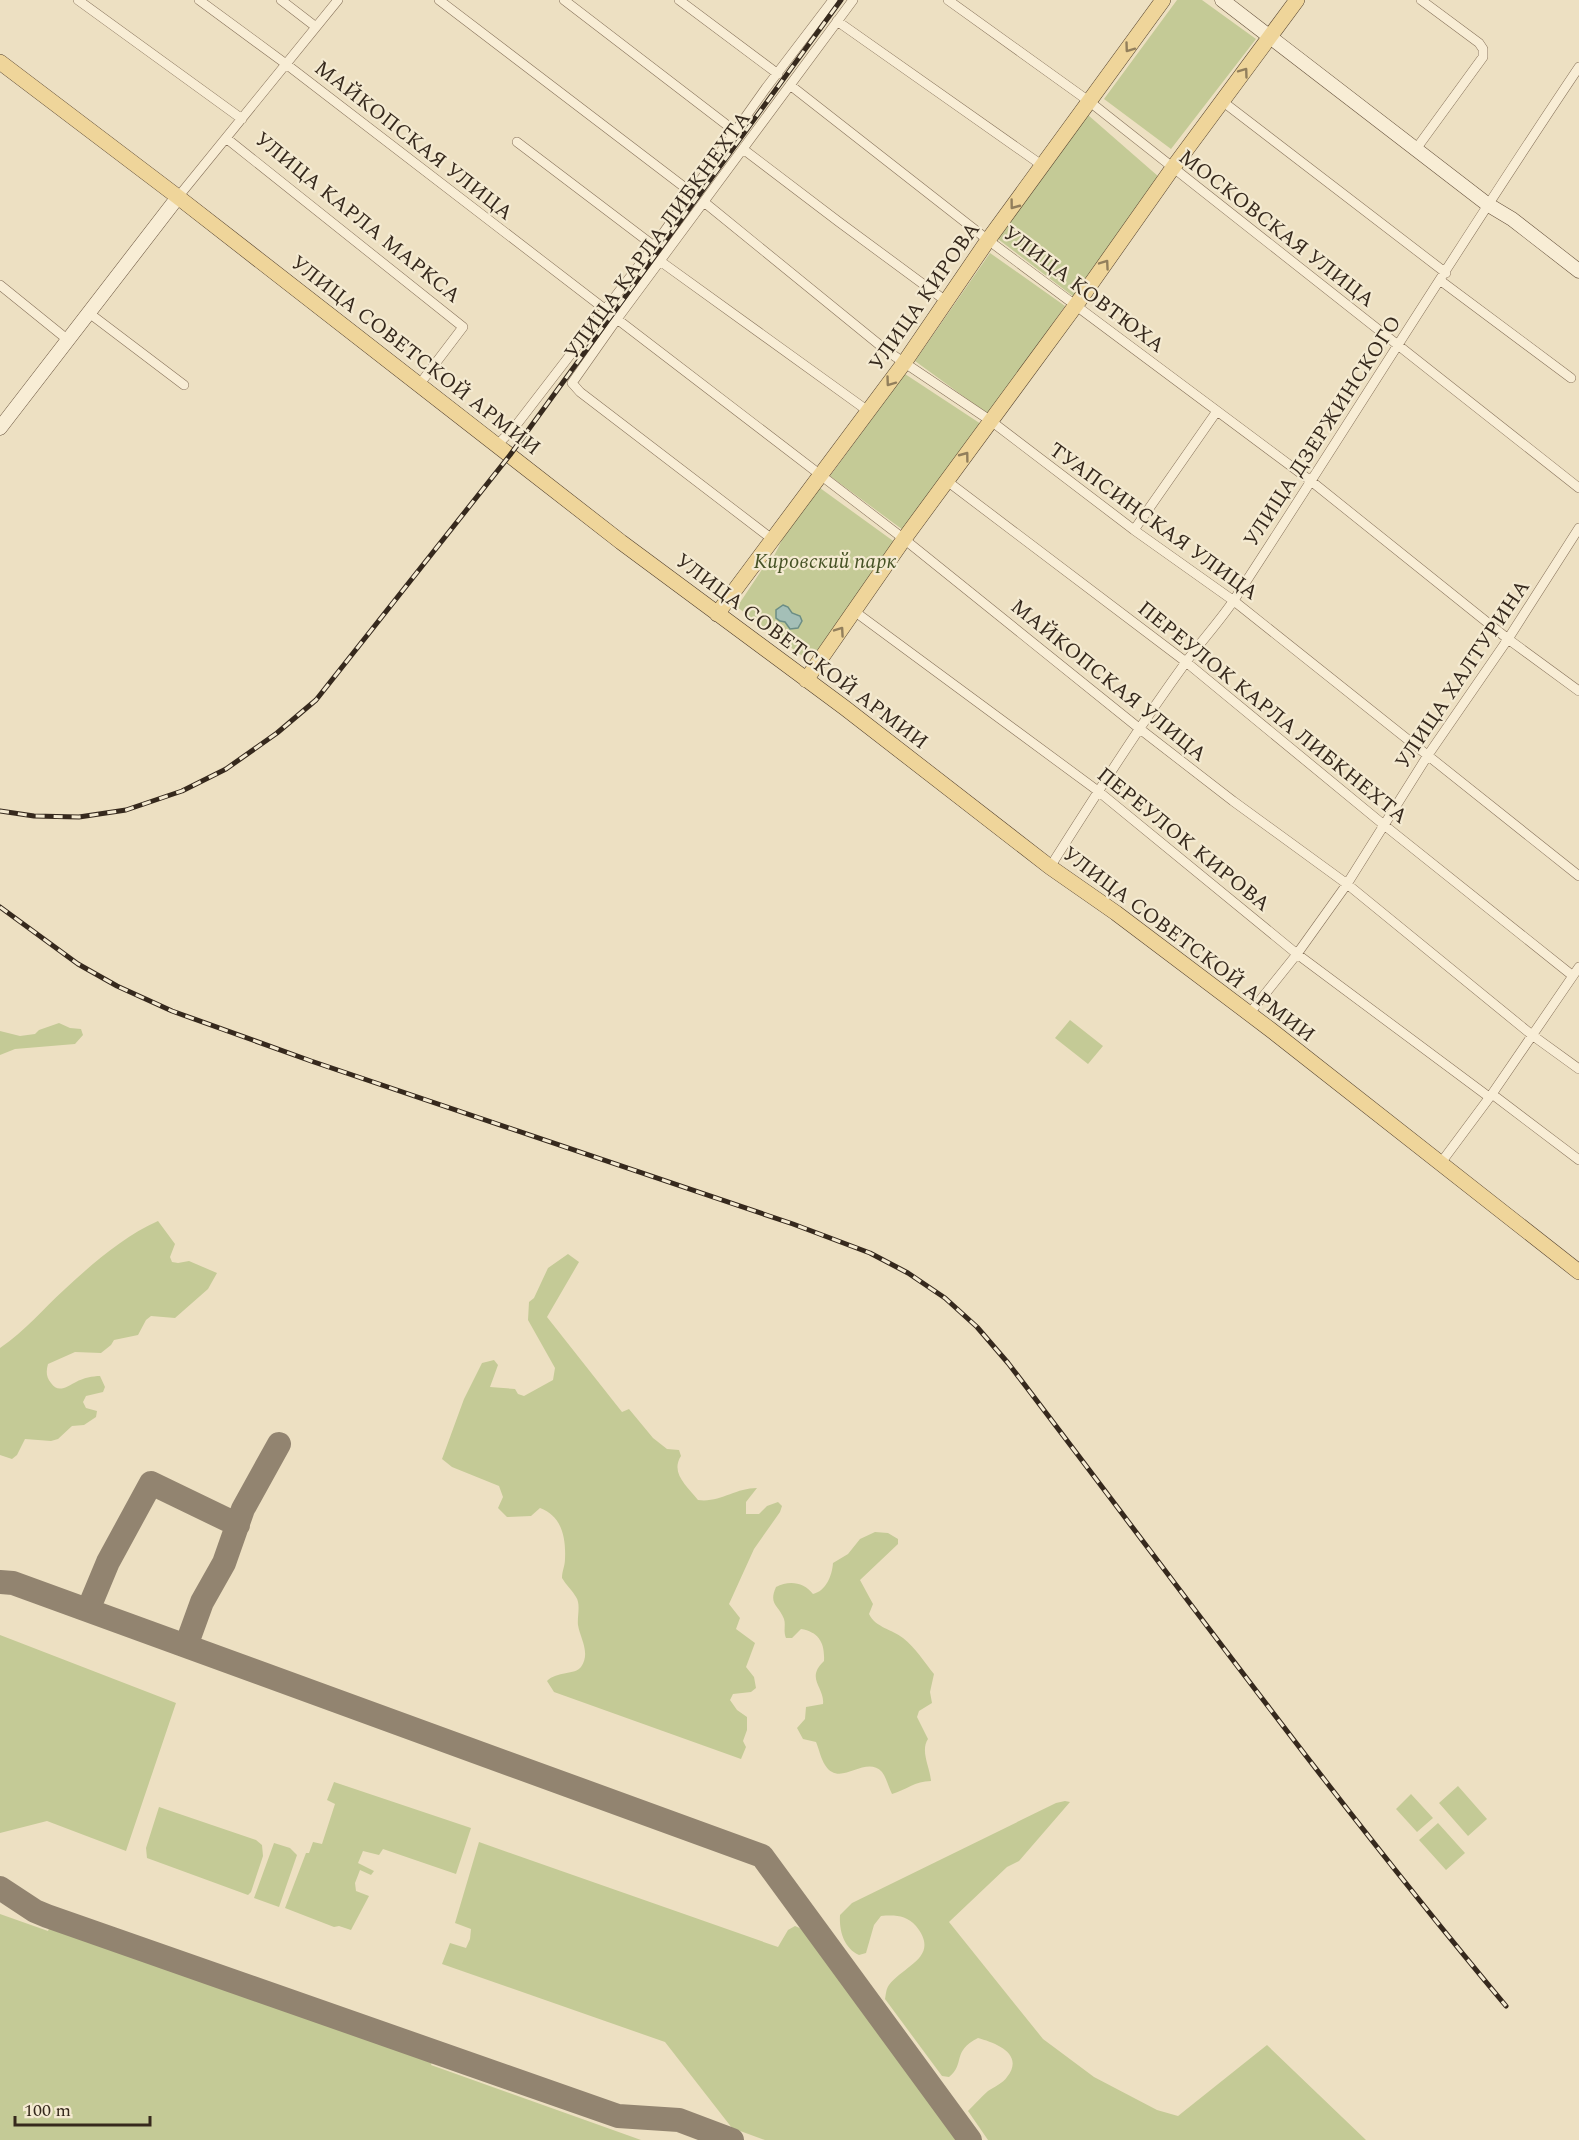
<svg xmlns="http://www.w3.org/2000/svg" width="1579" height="2140" viewBox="0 0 1579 2140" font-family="Spectral,serif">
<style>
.green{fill:#c4ca96}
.water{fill:#a4bfb7;stroke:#6b8d85;stroke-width:1.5}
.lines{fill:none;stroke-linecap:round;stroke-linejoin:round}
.taxiway{stroke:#928470;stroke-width:24}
.street-casing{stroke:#86715a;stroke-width:10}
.secondary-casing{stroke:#67523d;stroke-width:15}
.primary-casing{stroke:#53402e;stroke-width:16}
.street{stroke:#f8edd5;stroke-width:9}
.secondary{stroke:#f8edd5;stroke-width:14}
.primary{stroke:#efd59a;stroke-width:15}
.rail-casing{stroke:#36291d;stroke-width:5}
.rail{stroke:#f4ead1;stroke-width:3;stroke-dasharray:9;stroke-linecap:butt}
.oneway{stroke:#927f5c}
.labels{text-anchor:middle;stroke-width:4.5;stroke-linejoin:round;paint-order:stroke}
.street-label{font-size:21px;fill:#36291d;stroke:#f4ead1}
.park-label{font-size:21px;font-style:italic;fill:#465225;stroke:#f4ead1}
</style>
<rect width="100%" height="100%" fill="#ede0c2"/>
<!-- green -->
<path class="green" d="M1177,0h25l54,39 -85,110 -67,-50z
M1088,115l71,62 -85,120 -76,-58z
M990,253l75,53 -76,109 -74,-54z
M905,374l76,50 -78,106 -73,-54z
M820,488l76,55 -78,106 -11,7 -6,-1 -64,-48 34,-51 2,2 10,-20z
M1070,1020l33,26 -15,18 -33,-26z
M59,1023l11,5 11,1 2,6 -8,9 -60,5 -15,6v-24l20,5 15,-2 4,-4z
M158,1221l17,23 -5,13 2,5 6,1 11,-2 28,12 -9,16 -33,29 -24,-2 -5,4 -8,15 -24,5 -3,5 -10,8 -26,-1 -27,12c-2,7 -2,13 3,19 7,11 17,3 25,-1 7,-4 17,-6 24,-6l5,11 -2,5 -17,4 -3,6 3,6 11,3 -1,6 -12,8 -12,1 -14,13 -7,2 -26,-2 -8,16 -5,4 -12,-4v-107c26,-18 42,-38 65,-59 27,-25 59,-53 93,-68z
M568,1254l11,8 -32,55 75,95 7,-3 24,29 14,11 12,1 2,6c-11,17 6,30 17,44 22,3 37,-12 59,-12l-11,14v12h13l8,-8 11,-4 4,4 -2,6 -26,37 -25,55 11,14 -4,11 19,14 -9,24 8,10 2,11 -5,4 -18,2 -3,6 7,10 10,7v13l-4,11 3,6 -5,12 -187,-67 -7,-11c10,-10 28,-6 34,-14 10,-14 -1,-29 -3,-42 -1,-8 3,-21 -2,-28 -4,-7 -10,-12 -14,-19 0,-7 3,-12 3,-19 1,-21 -3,-43 -25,-51l-9,8 -24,1 -9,-9 5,-11 -4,-11 -47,-19 -10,-8 22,-60 18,-36 12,-3 4,5 -8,22 25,2 3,5 6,2 29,-16 2,-12 -27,-48 1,-18 5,-4 14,-30z
M875,1532l13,1 10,6v5l-38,36 13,24 -4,10c7,14 23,15 34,24 12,9 22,25 31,36l-4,18 2,11 -13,8 -2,6 11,22c-8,12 2,28 3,42 -16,0 -25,9 -39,13 -3,-6 -6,-17 -10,-22 -17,-18 -42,17 -57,-7 -4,-6 -6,-16 -9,-23l-13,-3 -6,-11 8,-9 1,-12 17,-3c2,-17 -18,-25 1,-43 1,-18 -5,-29 -23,-32l-9,9h-6c-3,-7 0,-13 -2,-19 -5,-14 -16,-14 -8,-32 13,-7 28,-5 37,7 13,-3 19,-18 20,-31l15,-9 12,-15z
M0,1635l176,68 -50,148 -79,-30 -47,12z
M334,1782l137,46 -15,46 -73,-25 -4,6 -16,-4 -5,12 16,8 -3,4 -11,-5 -5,13 1,8 13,5 -18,34 -12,-4 -5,1 -49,-19 21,-55h3l4,-11 9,2 13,-40 -8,-4z
M1458,1786l29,33 -19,17 -29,-33z
M1411,1794l22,24 -16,14 -21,-23z
M1065,1801l5,1 -51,59 -12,6 -58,55 94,117 51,38 63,33 21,6 89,-71 99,95h-378l-20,-29c7,-7 13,-14 20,-20 6,-4 15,-8 19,-14 18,-23 -11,-34 -29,-39 -27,14 -12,25 -29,39l-7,-1 -57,-77c1,-5 1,-10 4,-14 15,-20 52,-28 27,-59 -10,-11 -21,-11 -35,-10l-7,9 -8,28 -7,2c-15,-7 -20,-24 -19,-40l12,-12 204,-100z
M159,1807l97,33 6,5 1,11 -12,36 -3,3 -101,-37 -1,-10z
M1438,1823l27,30 -19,17 -27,-30z
M479,1842l299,105 10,-17 7,-4 7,3 87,114 70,97h-194l-33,-12 -67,-86 -223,-78 8,-21 16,5 4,-9 1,-10 -16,-6z
M274,1843l16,5 7,7 -18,52 -25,-9z
M0,1914l48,17 3,-7 382,135 -2,6 210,75h-641z"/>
<!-- water -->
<path class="water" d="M783,605l5,2 4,6 8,3 2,5 -4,7 -8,1 -5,-7 -5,-1 -4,-3v-8z"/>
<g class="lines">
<!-- taxiway -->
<path class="taxiway" d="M0,1582l13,1 749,273 208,284
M88,1610l20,-48 43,-79 87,42
M186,1646l16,-44 22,-39 19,-54 36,-65
M0,1888l35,23 12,5 571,200 61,4 53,20"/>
<!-- street casing -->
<g class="street-casing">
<path id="street" d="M78,0l164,119
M199,0l87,64 320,246
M281,0l35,27
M439,0l253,193
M564,0l172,132
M679,0l99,74
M948,0l142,102 489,386
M837,21l206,145
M790,85l198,155 323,241 197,158 71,52
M1222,101l224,172
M226,138l237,189 -44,58
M517,142l137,104
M743,149l96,73 107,79
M1416,149l67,-92v-8l-4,-6 -58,-43
M178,197l160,-197
M704,202l183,149 104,70 143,109 100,71 345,275
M660,261l208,150
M1441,281l130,97
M0,285l68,55
M89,313l95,72
M617,319l287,220 236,190 93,72 114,83 185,151 47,34
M497,445l17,-17 140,-182 112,-158 67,-88
M947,481l239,181 198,163 189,151
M1134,530l83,-119
M772,539l-192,-147 -8,-9 45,-64 236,-319
M854,611l244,180 199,163 192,143
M1050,867c44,-69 88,-139 136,-205 16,-22 35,-42 50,-65 115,-176 225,-355 343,-530
M1249,1014l48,-60 50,-70 81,-129 80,-116 71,-111
M1492,1094l87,66
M1440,1164l52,-70 87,-127"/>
</g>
<!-- secondary casing -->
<g class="secondary-casing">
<path id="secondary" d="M1222,0l265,204 25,15 67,52
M0,428l178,-231"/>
</g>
<!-- primary casing -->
<g class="primary-casing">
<path id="primary" d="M0,62l178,135 443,345 224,166 205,159 66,46 155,117 308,242
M717,614l187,-251 84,-123 175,-240
M806,680l98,-141 172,-234 96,-136 125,-169"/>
</g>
<!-- street -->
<use href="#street" class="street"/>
<!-- secondary -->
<use href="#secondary" class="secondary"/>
<!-- primary -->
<use href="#primary" class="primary"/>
<!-- rail casing -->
<g class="rail-casing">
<path id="rail" d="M0,811l34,5 45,1 47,-7 56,-19 44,-22 51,-36 39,-33 194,-245 331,-455
M0,907l78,57 39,22 55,25 139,50 482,163 77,29 38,20 37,25 32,29 31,36c165,216 324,435 498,643"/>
</g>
<!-- rail -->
<use href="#rail" class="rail"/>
</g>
<!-- one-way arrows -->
<defs><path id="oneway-chevron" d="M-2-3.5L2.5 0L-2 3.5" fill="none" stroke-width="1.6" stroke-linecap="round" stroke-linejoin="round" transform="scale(1.5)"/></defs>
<g class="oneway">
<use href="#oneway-chevron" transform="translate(1129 48) rotate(126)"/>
<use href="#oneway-chevron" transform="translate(1244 72) rotate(-54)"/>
<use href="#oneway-chevron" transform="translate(1014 205) rotate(127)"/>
<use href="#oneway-chevron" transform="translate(1105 264) rotate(-55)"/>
<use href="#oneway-chevron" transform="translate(890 382) rotate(126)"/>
<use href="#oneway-chevron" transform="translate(965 456) rotate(-53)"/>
<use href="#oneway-chevron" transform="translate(840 631) rotate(-55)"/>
</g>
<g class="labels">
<!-- street labels -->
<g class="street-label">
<text transform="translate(414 140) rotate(38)" y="7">МАЙКОПСКАЯ УЛИЦА</text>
<text transform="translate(358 217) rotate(39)" y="7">УЛИЦА КАРЛА МАРКСА</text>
<text transform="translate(1277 228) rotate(38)" y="7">МОСКОВСКАЯ УЛИЦА</text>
<text transform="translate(657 235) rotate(-54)" y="7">УЛИЦА КАРЛА ЛИБКНЕХТА</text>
<text transform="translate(1084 289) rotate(37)" y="7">УЛИЦА КОВТЮХА</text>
<text transform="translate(924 296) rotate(-55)" y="7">УЛИЦА КИРОВА</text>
<text transform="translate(416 355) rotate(38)" y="7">УЛИЦА СОВЕТСКОЙ АРМИИ</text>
<text transform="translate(1322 431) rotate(-57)" y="7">УЛИЦА ДЗЕРЖИНСКОГО</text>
<text transform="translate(1154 521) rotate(36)" y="7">ТУАПСИНСКАЯ УЛИЦА</text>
<text transform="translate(802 651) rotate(37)" y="7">УЛИЦА СОВЕТСКОЙ АРМИИ</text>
<text transform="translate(1462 674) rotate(-56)" y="7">УЛИЦА ХАЛТУРИНА</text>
<text transform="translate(1109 680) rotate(39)" y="7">МАЙКОПСКАЯ УЛИЦА</text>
<text transform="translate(1273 712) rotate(39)" y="7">ПЕРЕУЛОК КАРЛА ЛИБКНЕХТА</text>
<text transform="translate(1184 839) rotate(39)" y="7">ПЕРЕУЛОК КИРОВА</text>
<text transform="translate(1189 944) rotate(37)" y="7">УЛИЦА СОВЕТСКОЙ АРМИИ</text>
</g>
<!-- park labels -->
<g class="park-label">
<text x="825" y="568">Кировский парк</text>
</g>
</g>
<!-- scale -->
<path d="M15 2116v9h135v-9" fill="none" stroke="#36291d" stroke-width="3"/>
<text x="24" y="2116" font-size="18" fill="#36291d" stroke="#f4ead1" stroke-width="4.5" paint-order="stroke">100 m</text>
</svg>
